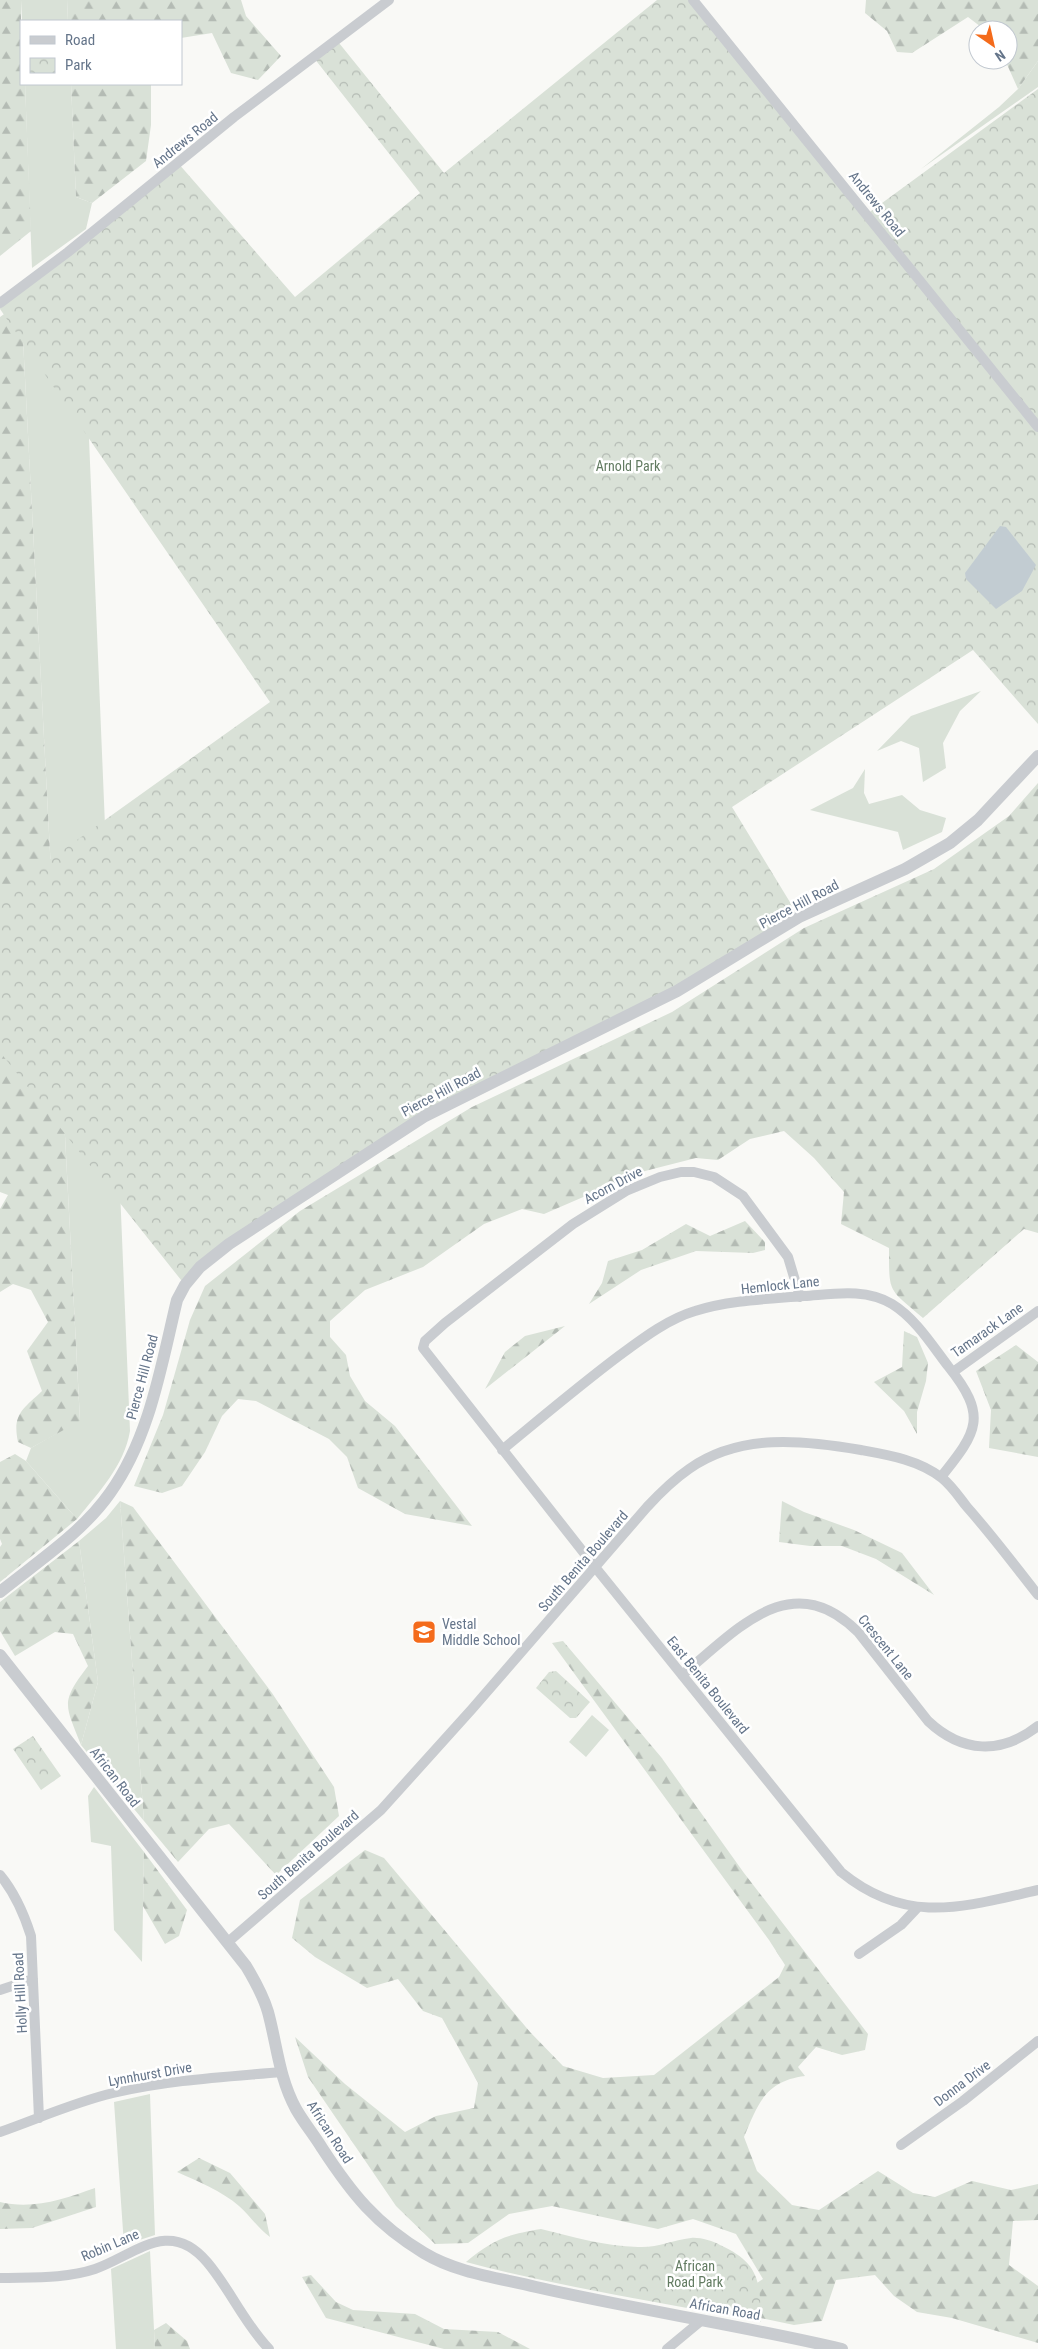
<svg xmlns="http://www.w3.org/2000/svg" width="1038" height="2349" viewBox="0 0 1038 2349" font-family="'Roboto Condensed',sans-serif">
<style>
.green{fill:#d9e1d7}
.forest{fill:url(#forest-firs)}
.park{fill:url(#park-crowns)}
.water{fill:#c2ccd2}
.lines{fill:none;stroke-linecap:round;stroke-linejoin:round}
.minor{stroke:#c9ccd0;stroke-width:10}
.tertiary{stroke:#c9ccd0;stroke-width:12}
.labels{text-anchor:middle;stroke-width:5;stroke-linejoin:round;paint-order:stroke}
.street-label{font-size:14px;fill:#65758a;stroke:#fff}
.park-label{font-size:14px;fill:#627b61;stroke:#fff}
.poi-label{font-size:14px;fill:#65758a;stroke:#fff;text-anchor:start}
</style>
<defs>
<pattern id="forest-firs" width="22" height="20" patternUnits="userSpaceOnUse" patternTransform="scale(1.25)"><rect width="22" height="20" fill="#d9e1d7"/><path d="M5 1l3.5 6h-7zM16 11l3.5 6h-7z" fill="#b4bbb4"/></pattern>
<pattern id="park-crowns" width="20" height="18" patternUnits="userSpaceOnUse" patternTransform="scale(1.25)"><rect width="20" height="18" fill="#d9e1d7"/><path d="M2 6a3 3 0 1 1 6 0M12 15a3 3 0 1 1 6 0" fill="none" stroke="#b4bbb4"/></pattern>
</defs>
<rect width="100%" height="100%" fill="#f9f9f6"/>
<!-- green -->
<path class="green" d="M21,0h46l1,21h-46z
M1038,61v26l-117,82 78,-62 19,-18z
M25,84h46l5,113 16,6 -6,26 -54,39z
M82,269l48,1162c-6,35 -31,61 -53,88l-51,-58 5,-13 49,-28 -59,-1118z
M981,691l-21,20 -17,32 3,25 -23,14 -4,-34 -18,-7 -24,10 34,-35z
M865,769l-1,24 5,11 33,-9 18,15 26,8 -4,14 -39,18 -5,-18 -88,-22 43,-22z
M120,1501l24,320 -63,-76 17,-63 -19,-141 27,-23z
M592,1715l17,15 -23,27 -17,-15z
M94,1787l50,65 -2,110 -28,-32 -3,-84 -20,-4 -3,-46z
M150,2094l5,141 -31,10 -10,-143z
M150,2251l5,98h-39l-5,-80z"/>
<!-- forest -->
<path class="forest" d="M0,0h21v84h4l6,147 -31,25z
M67,0h174l5,16 35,40 -23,24 -27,-7 -19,-40 -31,5v-17h-113z
M866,0h172v61l-20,28 -13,-29h3v-30h-23l-17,-13 -56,36 -15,-1 -10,-21 -22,-18z
M71,84h80v41l-5,36 -54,42 -16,-6z
M21,302l59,1119 -49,27 -13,-6c-6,-28 5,-33 24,-51l-15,-40 21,-29 -17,-32 -18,-6 -13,8v-83l8,-14 -8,-3v-875z
M1038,783v450l-14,-4 -101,89c-35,-30 -34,-24 -34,-70l-48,-24 3,-32 -30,-34 -30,-27 -34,8 -32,21 -22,-2 -55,14 -97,42 -22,-5 -38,15 -61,43 -58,23 -35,31v16l16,18 4,21 15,25 30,25 77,100 -67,-12 -47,-26 -11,-31 -18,-18 -73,-38 -18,-2 -16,17 -17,36 -23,34 -20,7 -28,-7 29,-71 27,-95 15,-34 95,-75 172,-104 200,-95 132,-84 130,-59 75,-53z
M745,1221l20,21v8l-12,3 -57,-2 -55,19 -52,34 13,-21 6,-22 34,-11 44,-26 24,12z
M565,1326l-80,63 20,-37 20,-16z
M904,1331l13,6 11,26 -2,18 -9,31v22l-13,-23 -30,-29 28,-15z
M1016,1345l22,17v95l-49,-9 2,-38 -15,-39z
M15,1454l11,7 51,58 -77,63v-35l2,-3 -2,-5v-77z
M120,1501l13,6 139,186 62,94 5,29 -63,59 -47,-51 -20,5 -31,33 -34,-41z
M782,1501l22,11 50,18 48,23 32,42 -58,-36 -34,-13h-32l-31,-4z
M79,1541l19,141 -17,63c-16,-41 -21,-42 7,-79l-15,-32 -18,-2 -40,24 -15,-25v-29z
M563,1641l98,116 83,116 124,161 -3,16 -23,5 -26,-8 -18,20 7,9c-40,5 -47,28 -61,61l13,34 35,34 27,5 59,-39 35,22 22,4 37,-16 39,9 27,-6v36l-25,1 -4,44 29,21v57l-86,-25 -35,-6 -23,-16 -19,-21 -39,5 -14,41 -28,4 -62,-13 5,-16 26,-17 -27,-45 -43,-15 -35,10 -106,-23 -43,8 -41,29 -33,1 -39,-38 -88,-129 -13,-40 50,47 60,48 31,-16 38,-8 4,-25 -36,-65 -19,-7 -25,-32 -31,9 -52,-31 -23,-19 8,-38 65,-50 19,8 146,174 33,34 40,12 51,-3 125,-98 6,-12 -16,-25 -217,-297z
M144,1852l43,58 -8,26 -14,8 -22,-38z
M199,2158l31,15 35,41 5,23c-12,-9 -20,-21 -31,-31 -17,-15 -42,-25 -62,-34z
M95,2188l1,19 -64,21 -32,1v-27c33,8 64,-3 95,-14z
M311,2275l25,27 17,8 62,4 29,15 54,3 32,17h-86l-118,-31 -24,-41z
M166,2323l21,18 3,8h-35l-1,-19z"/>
<!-- park -->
<path class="park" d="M657,0h36l174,214 171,-125v635l-65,-74 -241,157 67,110 -122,74 -221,108 -227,145 -44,41 -185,-233v-157l270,-193 -270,-393v-6l178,-140 117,134 125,-104 -106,-135 21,-20 109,135z
M556,1671l34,31 -14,16h-6l-34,-30 13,-16z
M33,1736l28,40 -20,14 -28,-41z
M541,2229c32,8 64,17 97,18 20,1 34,-7 53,-9 8,-1 22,3 29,7 40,18 40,37 41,77 -99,-20 -198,-34 -295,-60 28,-23 40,-27 75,-33z"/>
<!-- water -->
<path class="water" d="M1000,526l6,1 30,38 -14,26 -26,18 -30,-30 -1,-6z"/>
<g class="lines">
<!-- minor -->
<path class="minor" d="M693,0l345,427
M0,303l68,-51 166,-135 155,-117
M800,1297l-12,-40 -45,-61 -29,-19 -20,-5h-13l-21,5 -34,14 -53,33 -128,99 -20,18 -2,7 172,219 246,305c66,54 122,35 197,18
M953,1372l85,-61
M502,1450c39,-32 78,-65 118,-95 23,-17 48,-36 75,-44 34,-11 74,-12 109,-15 30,-2 61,-8 88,8 23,14 40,41 56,62 40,50 30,65 -7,111
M682,1675c54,-44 109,-110 176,-43l70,89c34,32 73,34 110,5
M0,1875c15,18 24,39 31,61l8,182
M228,1942l153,-132 91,-101 175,-202c13,-14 26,-27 42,-38 51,-36 114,-29 172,-19 28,5 58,10 81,28 10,8 17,19 25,29 25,28 48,59 71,88
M859,1954l42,-29 16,-17
M0,1990l33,-11
M0,2132c37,-13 75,-30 113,-39 55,-13 112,-16 168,-21
M901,2145l62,-44 75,-60
M0,2278c31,-1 65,1 95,-9 40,-14 74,-52 112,-7 23,27 37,61 62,87
M667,2349l35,-29"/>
<!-- tertiary -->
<path class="tertiary" d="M0,1592c37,-30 82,-59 110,-99 40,-56 51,-127 67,-193l8,-15 15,-18 29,-23 196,-128 252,-125 122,-74 106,-48 45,-26 28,-23 60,-64
M0,1655l246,311c9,15 17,29 22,46 9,33 11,66 28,97 8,14 18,26 26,39 30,46 54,76 102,105 33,20 75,25 112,34 101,23 204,38 306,62"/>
</g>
<!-- icons -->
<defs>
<g id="school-square" transform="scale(1.25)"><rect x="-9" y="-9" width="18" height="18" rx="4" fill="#f46b1b" stroke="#fff"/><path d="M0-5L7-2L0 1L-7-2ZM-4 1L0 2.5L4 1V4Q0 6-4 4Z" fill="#fff"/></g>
</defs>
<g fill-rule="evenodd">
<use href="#school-square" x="424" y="1632"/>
</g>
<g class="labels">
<!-- street labels -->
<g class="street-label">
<text transform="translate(185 140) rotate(-39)" y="5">Andrews Road</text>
<text transform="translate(877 204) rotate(51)" y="5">Andrews Road</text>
<text transform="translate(799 904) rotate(-28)" y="5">Pierce Hill Road</text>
<text transform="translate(441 1092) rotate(-28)" y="5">Pierce Hill Road</text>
<text transform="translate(613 1185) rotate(-28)" y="5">Acorn Drive</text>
<text transform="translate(780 1285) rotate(-6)" y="5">Hemlock Lane</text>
<text transform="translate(987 1330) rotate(-35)" y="5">Tamarack Lane</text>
<text transform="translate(142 1377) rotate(-75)" y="5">Pierce Hill Road</text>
<text transform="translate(583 1561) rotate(-49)" y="5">South Benita Boulevard</text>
<text transform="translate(886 1647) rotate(51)" y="5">Crescent Lane</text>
<text transform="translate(708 1685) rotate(51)" y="5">East Benita Boulevard</text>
<text transform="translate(115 1777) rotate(52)" y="5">African Road</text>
<text transform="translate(308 1855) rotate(-41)" y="5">South Benita Boulevard</text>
<text transform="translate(20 1993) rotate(-93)" y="5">Holly Hill Road</text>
<text transform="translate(150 2074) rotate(-10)" y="5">Lynnhurst Drive</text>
<text transform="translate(962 2083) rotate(-37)" y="5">Donna Drive</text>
<text transform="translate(330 2132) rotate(57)" y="5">African Road</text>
<text transform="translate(110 2245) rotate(-23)" y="5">Robin Lane</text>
<text transform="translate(725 2309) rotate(10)" y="5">African Road</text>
</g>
<!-- park labels -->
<g class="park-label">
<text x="628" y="471">Arnold Park</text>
<text x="695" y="2271">African<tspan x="695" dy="16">Road Park</tspan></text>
</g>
<!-- poi labels -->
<g class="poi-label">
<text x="442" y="1629">Vestal<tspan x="442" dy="16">Middle School</tspan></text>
</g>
</g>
<!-- legend -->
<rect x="20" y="20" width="162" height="65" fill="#ffffff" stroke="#c1c8d0"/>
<rect x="30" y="36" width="25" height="8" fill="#c9ccd0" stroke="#c1c8d0"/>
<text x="65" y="45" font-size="15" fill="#65758a">Road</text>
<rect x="30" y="58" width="25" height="15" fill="url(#park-crowns)" stroke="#c1c8d0"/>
<text x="65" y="70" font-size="15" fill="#65758a">Park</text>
<!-- north arrow -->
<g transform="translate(993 45) rotate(146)"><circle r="24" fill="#ffffff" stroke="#c1c8d0"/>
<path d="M0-4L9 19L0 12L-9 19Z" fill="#f46b1b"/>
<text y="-8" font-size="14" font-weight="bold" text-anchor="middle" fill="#65758a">N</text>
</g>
</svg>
